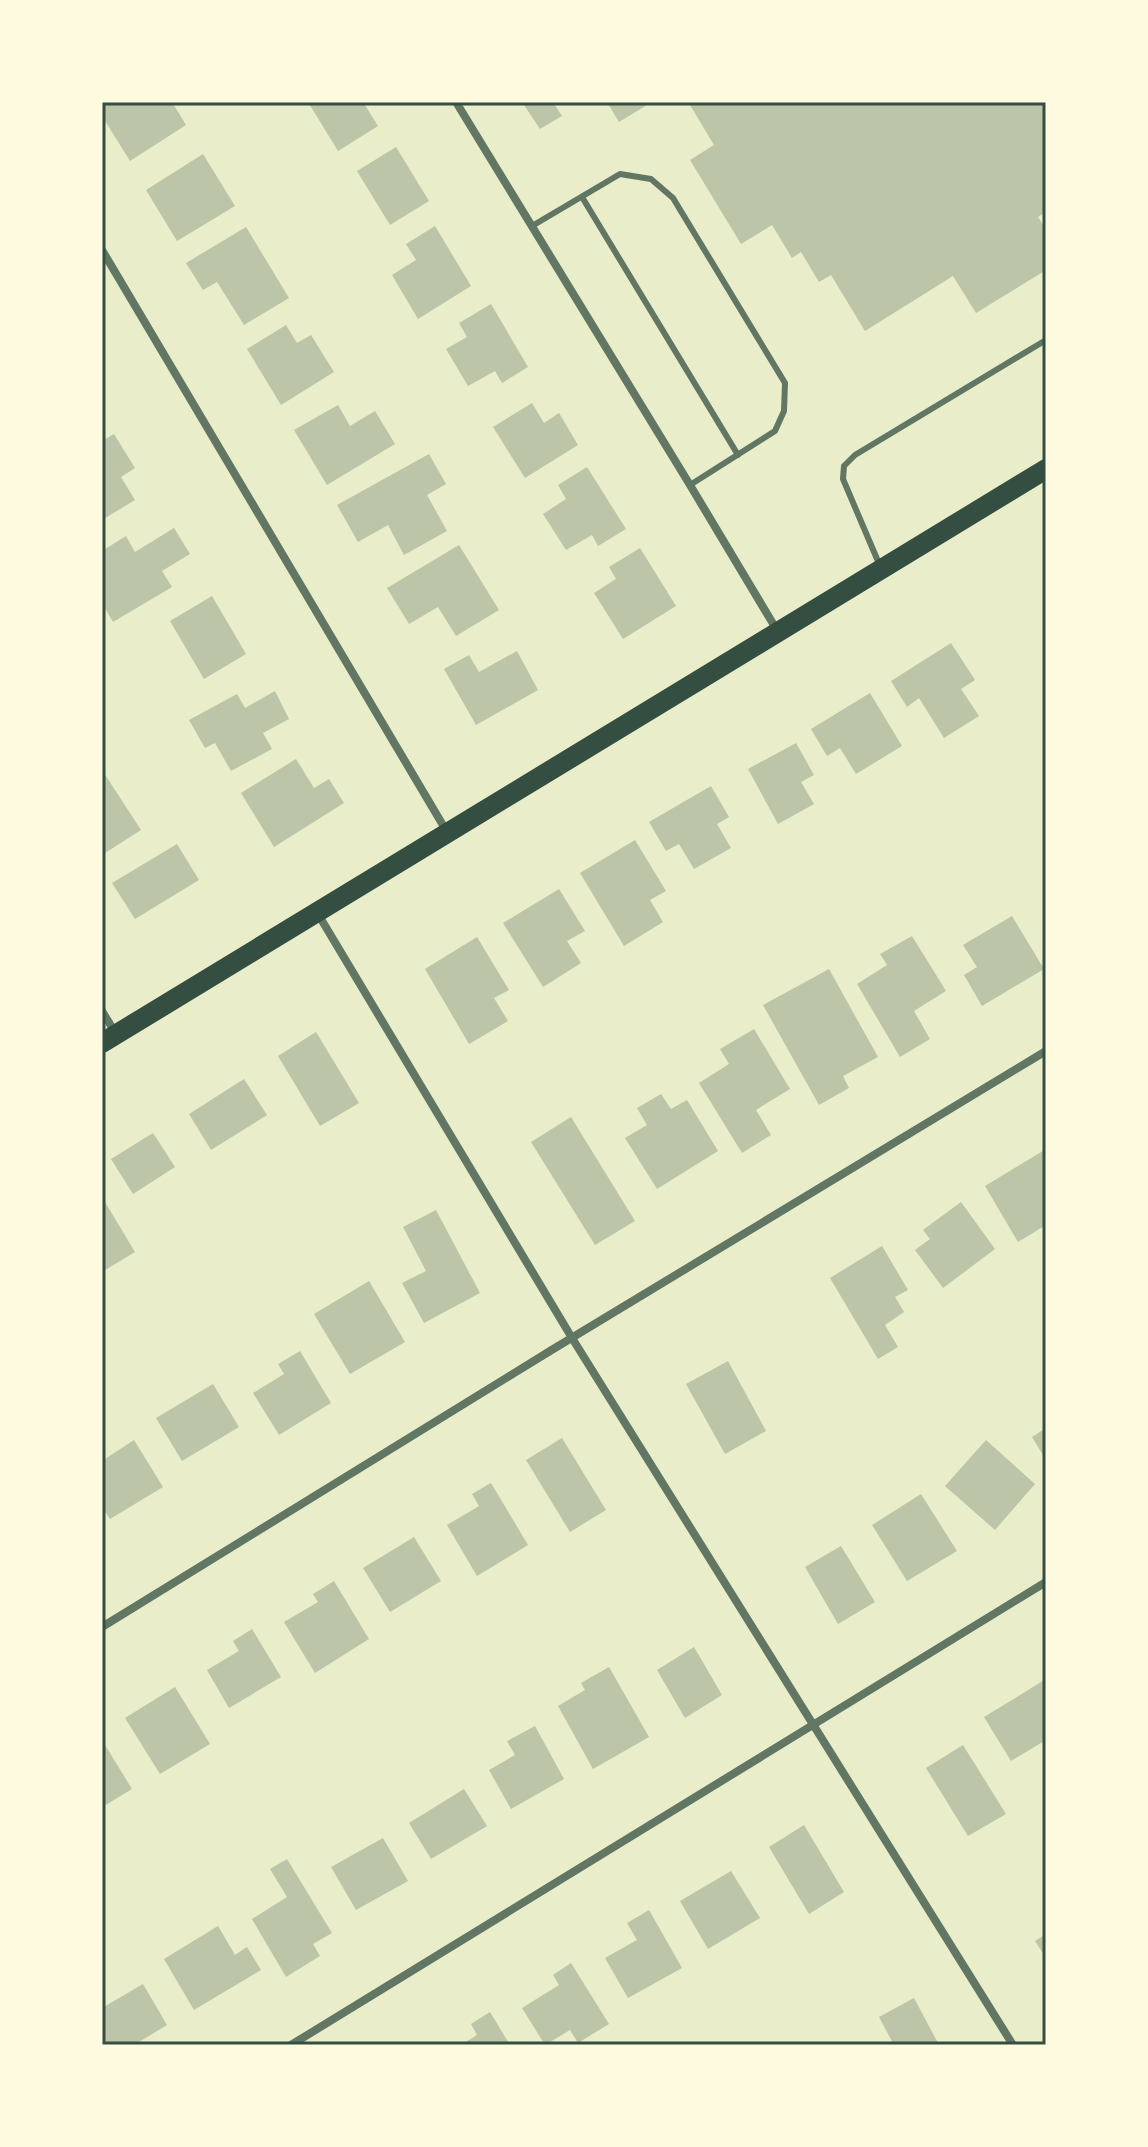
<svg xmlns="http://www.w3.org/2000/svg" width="1148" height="2147" viewBox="0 0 1148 2147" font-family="'Fira Sans Condensed',sans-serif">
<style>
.building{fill:#bcc5a7}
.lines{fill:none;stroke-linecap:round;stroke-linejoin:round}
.service{stroke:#617663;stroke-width:6}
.minor{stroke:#617663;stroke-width:8}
.primary{stroke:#344e41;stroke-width:20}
.neatline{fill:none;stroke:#344e41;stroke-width:3}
</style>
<rect width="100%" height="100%" fill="#e9edc9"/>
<!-- building -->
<path class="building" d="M102,102h70l14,23 -56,36 -28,-45z
M308,102h55l15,24 -40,25z
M522,102h31l9,14 -22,13z
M607,102h45l-33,20z
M695,102h351v30l-2,1 2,4v75l-8,5 8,12v41l-70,43 -23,-37 -88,55 -34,-56 -12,7 -18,-30 -9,6 -20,-33 -31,19 -51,-84 24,-15 -24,-40z
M396,147l33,54 -39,24 -33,-54z
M203,154l32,52 -58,35 -31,-51z
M435,226l36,60 -53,33 -26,-44 24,-15 -10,-16z
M246,227l43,71 -45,27 -27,-43 -14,8 -17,-27z
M491,304l37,63 -26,16 -7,-12 -27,15 -22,-37 21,-12 -8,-14z
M286,325l11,18 14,-8 23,37 -53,33 -34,-56z
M532,403l12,20 15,-10 19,32 -53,33 -32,-51z
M338,405l12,21 25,-15 20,33 -68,41 -33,-55z
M114,434l21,34 -14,9 14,23 -33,20v-79z
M429,454l17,30 -19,11 20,36 -43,24 -16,-30 -30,17 -21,-37z
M587,467l39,62 -28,17 -6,-11 -26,15 -23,-36 23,-15 -8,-14z
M174,528l16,26 -28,17 10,16 -59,35 -11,-19v-52l24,-15 9,16z
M459,545l40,65 -43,26 -18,-29 -29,17 -22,-36z
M640,548l36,58 -53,33 -29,-46 22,-14 -7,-12z
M212,596l34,58 -42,25 -34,-58z
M951,643l24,37 -14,9 18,27 -35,22 -25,-40 -12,9 -16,-26z
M517,651l21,39 -62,35 -32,-56 25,-14 10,17z
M275,691l14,28 -26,14 9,16 -41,22 -16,-28 -10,5 -16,-28 48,-26 8,14z
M870,693l32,53 -46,28 -16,-26 -13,8 -16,-27z
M796,743l18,32 -13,7 13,22 -36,20 -30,-55z
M296,759l18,29 15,-9 15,24 -70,44 -33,-54z
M102,770l39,60 -36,23 -3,-4z
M711,786l18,31 -12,7 14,24 -37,21 -15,-25 -13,7 -17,-29z
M635,840l31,51 -16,9 13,22 -39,24 -44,-73z
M177,844l22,36 -64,39 -23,-36z
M559,889l26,42 -18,10 14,22 -38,24 -40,-64z
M1012,916l32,53 -62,37 -18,-31 13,-8 -14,-22z
M912,936l34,55 -32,20 16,28 -30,18 -43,-73 30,-19 -7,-11z
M477,937l32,53 -15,8 14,23 -39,23 -44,-75z
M829,969l49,88 -35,19 6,12 -30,17 -56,-100z
M754,1029l36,60 -34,21 15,25 -29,18 -43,-70 30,-19 -9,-15z
M316,1032l43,71 -39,23 -42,-70z
M244,1079l23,36 -56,35 -22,-36z
M661,1094l10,15 16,-9 31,51 -61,38 -32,-51 22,-13 -10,-17z
M571,1117l64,104 -40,24 -64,-103z
M153,1133l22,34 -42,27 -22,-35z
M1046,1149v76l-28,17 -33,-56z
M102,1197l33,55 -33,20z
M961,1202l34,47 -52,39 -28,-38 15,-11 -7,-9z
M436,1210l44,83 -56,30 -22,-40 24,-12 -23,-44z
M882,1246l26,44 -13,7 9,15 -19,13 13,22 -20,12 -48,-81z
M369,1281l36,61 -55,32 -36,-60z
M300,1351l31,52 -52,32 -26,-42 31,-19 -6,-10z
M728,1361l38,70 -41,23 -39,-70z
M213,1384l26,43 -57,34 -26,-43z
M1046,1428v32l-14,-23z
M562,1438l44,72 -36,22 -44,-72z
M134,1440l29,47 -53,32 -8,-12v-46z
M986,1440l49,44 -40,46 -50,-44z
M491,1483l37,62 -51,31 -30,-51 32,-19 -7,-12z
M921,1494l36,57 -50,30 -35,-56z
M414,1537l27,44 -51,31 -27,-44z
M841,1546l34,56 -37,22 -33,-57z
M334,1581l35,58 -54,34 -31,-51 34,-20 -5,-8z
M252,1629l29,48 -52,31 -22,-38 32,-19 -6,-10z
M694,1647l28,48 -37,23 -28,-48z
M609,1667l40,70 -56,32 -35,-63 27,-16 -4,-7z
M1046,1679v61l-35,21 -27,-44z
M175,1687l35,57 -50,30 -35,-56z
M535,1726l29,53 -53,30 -22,-39 26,-15 -8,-14z
M102,1740l30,49 -28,17 -2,-3z
M963,1745l43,69 -38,22 -42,-68z
M464,1789l23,37 -56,33 -22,-36z
M804,1825l40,67 -35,22 -40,-67z
M383,1838l25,43 -52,29 -25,-43z
M287,1859l45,74 -19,11 7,12 -34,21 -34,-58 35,-22 -17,-28z
M731,1871l29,47 -52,31 -28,-48z
M649,1910l33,58 -54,30 -23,-40 32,-18 -10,-17z
M218,1926l17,29 12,-8 14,23 -67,40 -30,-51z
M1046,1934v24l-11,-17z
M571,1963l38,61 -31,19 -8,-13 -25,15 -23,-37 37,-23 -6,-10z
M143,1984l24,41 -33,20h-26l-6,-10v-27z
M914,1998l25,47h-45l-15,-28z
M490,2012l20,33h-49l16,-10 -6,-11z"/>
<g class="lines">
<!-- service -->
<path class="service" d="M582,197l156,258
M532,226l88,-52 31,5 22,19 112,185 -1,28 -9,20 -85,54
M880,566l-37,-87 1,-13 11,-11 191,-115"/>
<!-- minor -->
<path class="minor" d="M456,102l234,383 88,147
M102,250l345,582
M318,914l254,424 441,707
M102,1011l14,23
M102,1627l448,-276 496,-300
M291,2045l755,-463"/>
<!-- primary -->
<path class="primary" d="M102,1043l944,-574"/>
</g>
<!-- border -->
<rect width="1148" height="2147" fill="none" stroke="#fefae0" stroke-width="208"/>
<rect x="104" y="104" width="940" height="1939" class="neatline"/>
</svg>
